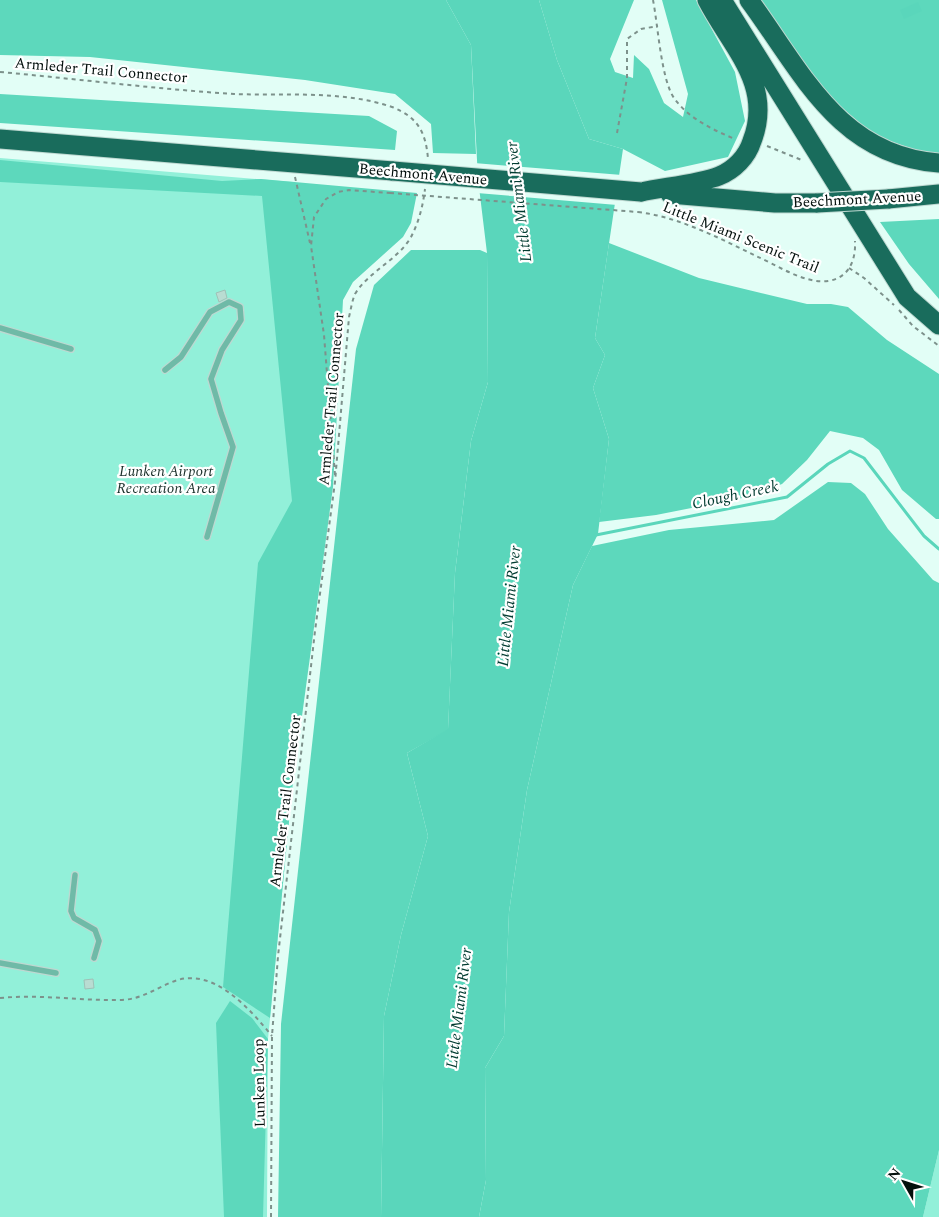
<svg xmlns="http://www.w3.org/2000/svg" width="939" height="1217" viewBox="0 0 939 1217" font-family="Spectral,serif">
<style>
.green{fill:#92f0d9}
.forest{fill:#5dd8bc}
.water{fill:#5ad6bb}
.pier{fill:#e2fef6}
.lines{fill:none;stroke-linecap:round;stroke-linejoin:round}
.stream{stroke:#5ad6bb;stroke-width:3}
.building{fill:#b9dcd2;stroke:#9fc1b7}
.service-casing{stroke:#bed8d1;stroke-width:8}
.trunk-casing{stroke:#bed8d1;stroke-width:21}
.path{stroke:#7d918b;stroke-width:2;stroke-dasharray:4 4;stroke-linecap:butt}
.service{stroke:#6fbaa7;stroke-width:5.5}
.trunk{stroke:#196c5c;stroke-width:19}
.trunk-bridge-casing{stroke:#bed8d1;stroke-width:21;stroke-linecap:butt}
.path-bridge{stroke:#7d918b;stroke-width:2;stroke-dasharray:4 4;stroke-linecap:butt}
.trunk-bridge{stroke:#196c5c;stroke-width:19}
.labels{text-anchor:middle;stroke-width:4.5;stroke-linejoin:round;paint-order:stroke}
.street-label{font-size:15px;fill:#04100d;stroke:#fff}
.park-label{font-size:15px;font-style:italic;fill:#1c312c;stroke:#fff}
.water-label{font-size:16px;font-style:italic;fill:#003b30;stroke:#fff}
</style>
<rect width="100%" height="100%" fill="#e2fef6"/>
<!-- green -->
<path class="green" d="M0,158l293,24 29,153 -30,455 -24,249 -1,178h-267z
M939,1150v67h-16z"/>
<!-- forest -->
<path class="forest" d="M0,0h446l25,45 5,109 -43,-1 -2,-29 -36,-30 -90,-14 -215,-23 -90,-2z
M539,0h95l-24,59 5,13 18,6 1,-23 15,14 15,34 19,14 5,-23 -26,-94h34l39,72 10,49 -17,36 -63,14 -42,-22 -34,-10 -32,-79z
M759,0h180v154l-17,-2 -47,-16 -47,-40z
M0,94l369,22 28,15 -2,19 -395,-27z
M0,160l222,21 39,-2 156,14 -6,30 -8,14 -50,45 -10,18 -10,187 -41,303 -22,228 -47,-31 35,-424 34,-62 -30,-305 -262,-14z
M939,219v80l-30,-35 -29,-42z
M609,243l90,35 108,26h24l17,3 39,33 52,34v145h-3l-34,-29 -23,-40 -16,-12 -33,-7 -23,29 -25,24 -35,13 -91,18 -57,7 10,-83 -16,-51 12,-33 -10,-17z
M411,250h69l7,3 1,129 -17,59 -16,132 -7,157 -41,23 21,83 -27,99 -17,81 -3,201h-103l3,-193 75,-675 18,-64z
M828,482l23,1 14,11 23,35 45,51 6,3v567l-16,67h-444l7,-37 -1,-112 19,-32 5,-124 18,-122 46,-205 19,-39 77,-16 105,-10z
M230,1001l22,17 16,21 -5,178h-39l-8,-194z"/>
<!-- water -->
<path class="water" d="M446,0h93l18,60 32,79 34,10 -28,189 10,17 -12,33 16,51 -11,95 -25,51 -46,205 -18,122 -5,124 -19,32 1,112 -7,37h-98l3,-201 17,-81 27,-99 -21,-83 41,-24 7,-156 16,-132 17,-59 -1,-129 -9,-74 -7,-134z
M918,2l4,9 -18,8 -4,-9z"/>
<!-- pier -->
<path class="pier" d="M474,163l148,12 -5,30 -140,-12z"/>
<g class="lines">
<!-- stream -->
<path class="stream" d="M596,535l191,-38 41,-33 22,-13 14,7 60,78 15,13"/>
</g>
<!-- building -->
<path class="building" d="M225,290l2,8 -8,4 -3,-9z
M93,979l1,9 -9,1 -1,-9z"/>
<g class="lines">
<!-- service casing -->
<g class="service-casing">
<path id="service" d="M0,328l71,21
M165,370l16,-13 29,-45 19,-10 11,5 1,13 -19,30 -11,29 10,34 12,34 -26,90
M75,875l-4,36 3,7 21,12 4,11 -5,17
M0,963l56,10"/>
</g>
<!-- trunk casing -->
<g class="trunk-casing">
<path id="trunk" d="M722,0l185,297 32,28
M749,0c53,72 90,156 190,163
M0,139l393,32
M641,192c23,-5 58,-8 78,-16 15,-6 28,-19 33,-35 22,-57 -21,-94 -45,-141
M670,194l105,9h42
M888,199l51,-5"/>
</g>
<!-- path -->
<path class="path" d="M653,0c5,25 8,79 21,98 14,20 39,32 61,41
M0,72c78,7 156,17 234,22 52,2 108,-4 158,13 26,10 34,26 36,52
M617,133l10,-55v-39l14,-10 17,-3
M767,146l37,15
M295,177l15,66
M638,212c41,5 81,26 118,44 21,9 48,28 72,25 21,-3 28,-21 27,-40
M849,268l15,10 30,27
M899,310l14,16 26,20
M335,475l-11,-140 -13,-89 3,-29 12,-18 12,-7 11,-2 41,3
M0,998c41,-4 81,3 122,2 19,-1 33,-11 50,-18 40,-17 77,26 100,54
M271,1217l1,-181 6,-80 37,-325 20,-149 14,-165c2,-8 3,-16 6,-23 14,-23 43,-34 56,-57 8,-15 12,-32 14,-48"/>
<!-- service -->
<use href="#service" class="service"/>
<!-- trunk -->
<use href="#trunk" class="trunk"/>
<!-- trunk-bridge casing -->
<g class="trunk-bridge-casing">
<path id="trunk-bridge" d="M393,171l248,21
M817,203l71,-4"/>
</g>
<!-- path-bridge -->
<path class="path-bridge" d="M390,193l248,19"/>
<!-- trunk-bridge -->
<use href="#trunk-bridge" class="trunk-bridge"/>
</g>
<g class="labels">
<!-- street labels -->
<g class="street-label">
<text transform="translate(101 70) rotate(5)" y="5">Armleder Trail Connector</text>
<text transform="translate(423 174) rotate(5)" y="5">Beechmont Avenue</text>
<text transform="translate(857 199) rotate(-3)" y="5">Beechmont Avenue</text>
<text transform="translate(741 237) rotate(22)" y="5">Little Miami Scenic Trail</text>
<text transform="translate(331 399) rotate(-85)" y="5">Armleder Trail Connector</text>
<text transform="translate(285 801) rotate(-83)" y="5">Armleder Trail Connector</text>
<text transform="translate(259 1083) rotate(-91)" y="5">Lunken Loop</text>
</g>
<!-- park labels -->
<g class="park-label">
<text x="166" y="476">Lunken Airport<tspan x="166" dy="17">Recreation Area</tspan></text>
</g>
<!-- water labels -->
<g class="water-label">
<text transform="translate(518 202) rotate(-97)" y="6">Little Miami River</text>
<text transform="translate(735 494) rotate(-12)" y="6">Clough Creek</text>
<text transform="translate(508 606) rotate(-84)" y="6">Little Miami River</text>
<text transform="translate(458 1008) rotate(-83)" y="6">Little Miami River</text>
</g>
</g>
<!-- north arrow -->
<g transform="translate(904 1182) rotate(309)" stroke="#ffffff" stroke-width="4" paint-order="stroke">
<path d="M0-4L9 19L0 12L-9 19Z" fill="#04100d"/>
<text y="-8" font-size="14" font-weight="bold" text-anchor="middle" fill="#04100d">N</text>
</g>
</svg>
